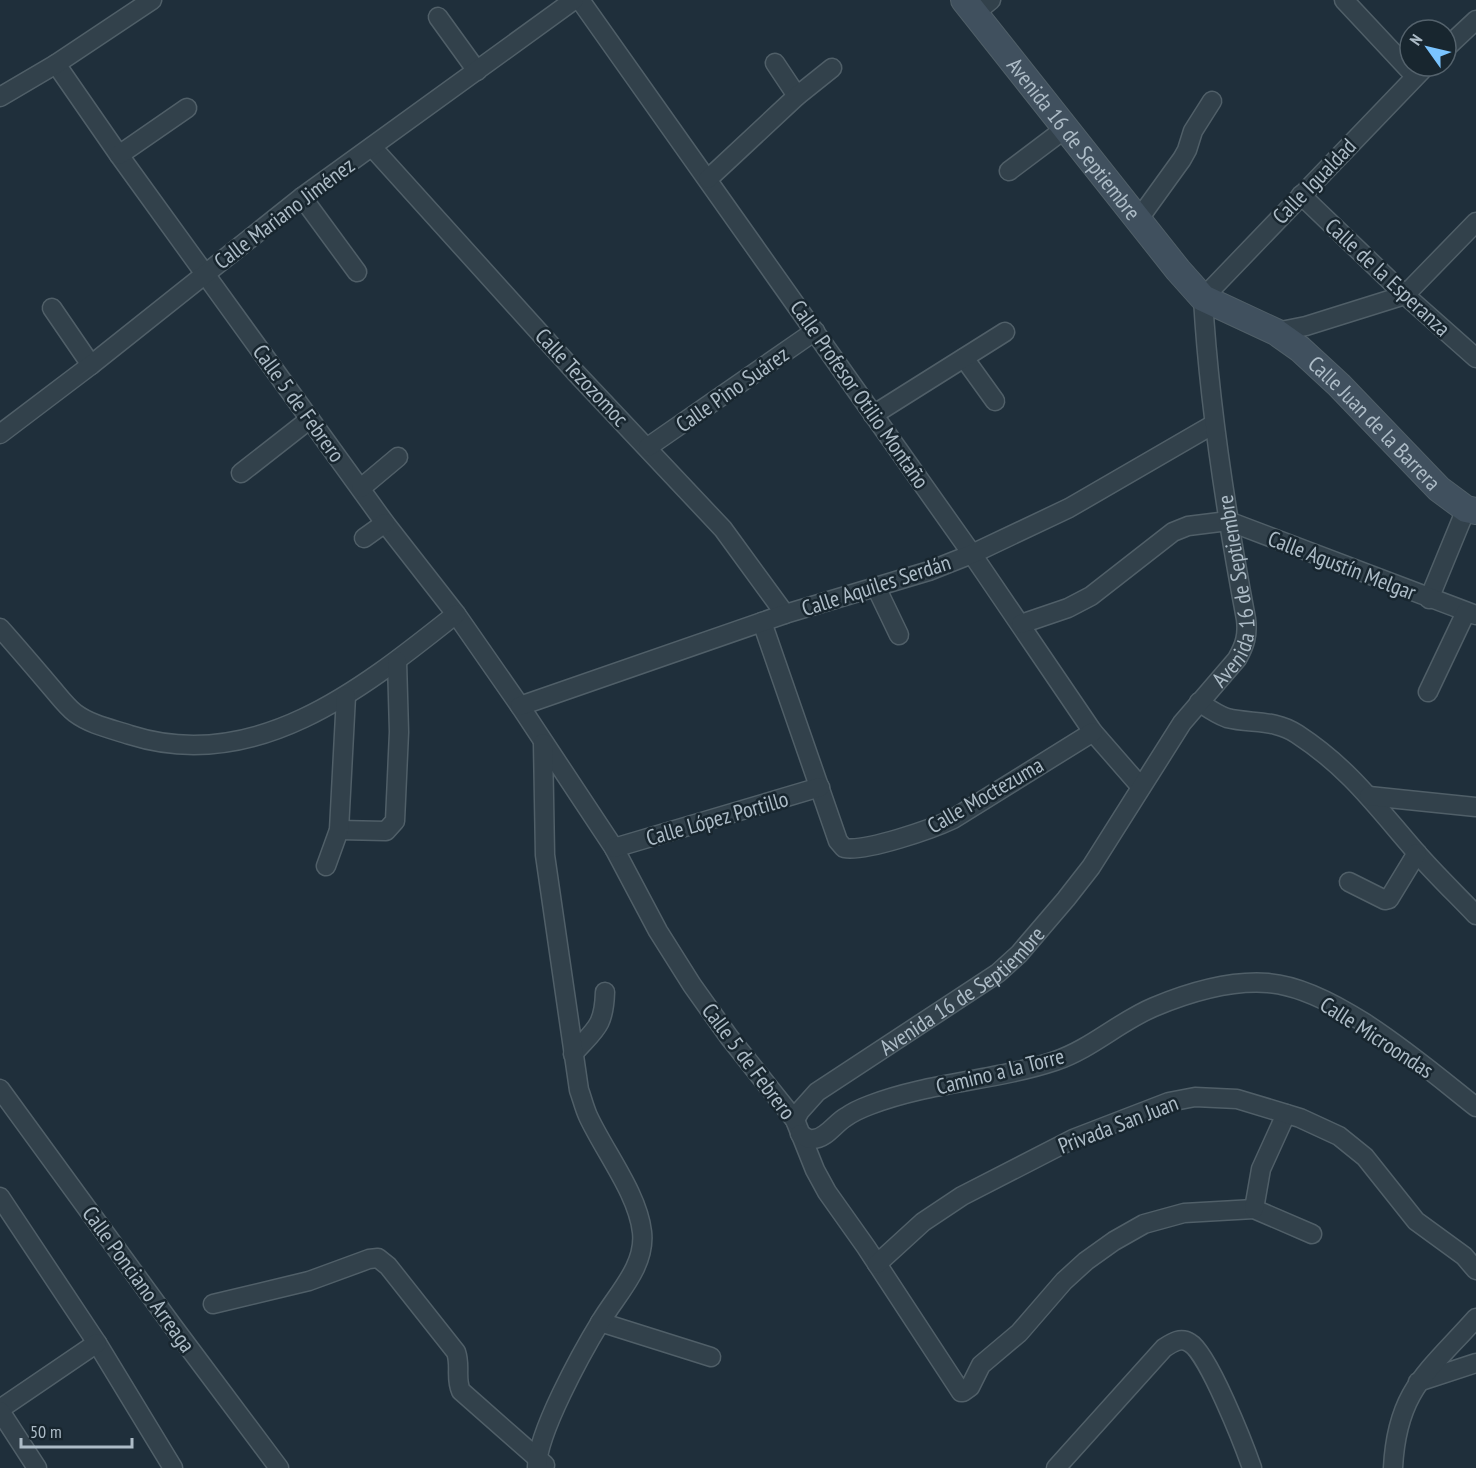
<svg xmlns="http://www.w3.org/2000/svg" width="1476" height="1468" viewBox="0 0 1476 1468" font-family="'PT Sans Narrow',sans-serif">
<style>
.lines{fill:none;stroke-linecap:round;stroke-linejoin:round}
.street-casing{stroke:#505f68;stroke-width:21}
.secondary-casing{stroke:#505f68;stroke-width:28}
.street{stroke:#32414b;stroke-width:18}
.secondary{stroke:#40505e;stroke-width:26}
.labels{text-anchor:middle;stroke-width:5;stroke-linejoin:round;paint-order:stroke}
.street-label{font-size:22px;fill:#adbcc7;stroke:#18262f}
</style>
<rect width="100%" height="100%" fill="#1f2f3b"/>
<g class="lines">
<!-- street casing -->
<g class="street-casing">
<g id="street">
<path d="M580,0l392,554 121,178 48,55"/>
<path d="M1344,0l71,76"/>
<path d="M974,14l17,-14"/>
<path d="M438,17l39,54"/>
<path d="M1446,48l30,-28"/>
<path d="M775,63l22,33"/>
<path d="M56,64l63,91 266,368 71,91 64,92 94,142 44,83 34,54 37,52 66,83 20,50 12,22 39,55 95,145h2l7,-5 11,-22 38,-32 45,-52 22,-20 28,-20 30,-17 40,-11 70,-4 58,25"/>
<path d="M0,97l56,-33 96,-64"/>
<path d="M372,147l204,226 147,156 62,85"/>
<path d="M119,155l68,-47"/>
<path d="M1009,171l57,-43"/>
<path d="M708,179l89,-83 35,-28"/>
<path d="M1301,195l104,100 71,63"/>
<path d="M302,197l55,75"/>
<path d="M1138,220l44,-61 5,-9 6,-19 19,-30"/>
<path d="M52,308l39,57"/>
<path d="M1276,332l30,-6 99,-31 71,-73"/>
<path d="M964,358l31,43"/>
<path d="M873,415l132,-83"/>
<path d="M0,434l91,-69 211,-168 272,-197"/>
<path d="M648,447l167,-116"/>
<path d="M241,473l69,-54"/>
<path d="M361,488l37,-31"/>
<path d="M364,538l21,-15"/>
<path d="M876,587l23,48"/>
<path d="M1429,599l37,-90"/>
<path d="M762,622l76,219 6,7c22,4 88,-19 109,-29l140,-87"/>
<path d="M1021,624l47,-16 23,-12 82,-64 15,-6 40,-5 248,94"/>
<path d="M0,628c17,19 34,39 51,59 7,8 15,19 24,26 16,12 37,16 55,22 126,40 233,-47 326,-121"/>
<path d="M1428,692l38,-80"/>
<path d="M1199,702c9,6 17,12 28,16 24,6 48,1 70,16 52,34 79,72 119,118 19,22 40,42 60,63"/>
<path d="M520,706l265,-92 144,-43 43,-17 97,-46 145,-84"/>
<path d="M1369,796l107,11"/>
<path d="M339,830l47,1 9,-10 4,-89 -2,-71"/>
<path d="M614,848l206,-61"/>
<path d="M326,866l13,-36 7,-134"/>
<path d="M1349,882l36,18 4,-1 28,-46"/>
<path d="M573,1054c22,-25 31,-27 32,-62"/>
<path d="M0,1089l172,236 107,143"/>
<path id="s1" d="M795,1120l5,-9 17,-19 181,-119 21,-19 47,-55 25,-32 91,-144 55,-64c8,-14 11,-24 9,-40 -20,-106 -37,-213 -43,-321l223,-232"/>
<path d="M800,1134c4,2 8,6 13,5 13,0 22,-16 33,-22 7,-5 16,-9 24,-12 59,-23 125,-24 185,-44 36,-12 65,-40 99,-54 36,-15 75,-27 114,-24 67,5 156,83 208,124"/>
<path d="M0,1197l97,146 76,125"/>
<path d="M1254,1209l7,-40 25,-55"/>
<path d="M877,1264l46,-42 39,-26 111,-57 96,-37 26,-5 42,2 63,19 39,18 26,21 51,64 48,35 12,14"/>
<path d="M213,1304l96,-23 60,-22 9,-1 10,8 68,86c5,14 -1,26 5,39l84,74"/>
<path d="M600,1322l111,35"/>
<path d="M1418,1382l58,-19"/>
<path d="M0,1409l97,-66"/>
<path d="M0,1411l37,57"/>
<path d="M537,1468c-1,-33 45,-116 64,-147 16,-27 45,-55 41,-89 -4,-38 -38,-81 -54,-116 -4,-9 -6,-18 -9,-26l-34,-235 -2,-112"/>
<path d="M1056,1468l108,-120c9,-6 17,-11 26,-5 18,10 54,102 62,125"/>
<path d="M1393,1468c4,-78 35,-96 83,-150"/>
</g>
</g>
<!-- secondary casing -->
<g class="secondary-casing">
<g id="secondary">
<path id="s2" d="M964,0l214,270 25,28 73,34 24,17 39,36 100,104 27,20 10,2"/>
</g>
</g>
<!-- street -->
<use href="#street" class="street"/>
<!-- secondary -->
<use href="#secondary" class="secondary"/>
</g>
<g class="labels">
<!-- street labels -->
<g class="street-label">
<text dy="8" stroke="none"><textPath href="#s2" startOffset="177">Avenida 16 de Septiembre</textPath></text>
<text transform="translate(1314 181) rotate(-46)" y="8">Calle Igualdad</text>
<text transform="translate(284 213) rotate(-37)" y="8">Calle Mariano Jiménez</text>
<text transform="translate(1388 277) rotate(43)" y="8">Calle de la Esperanza</text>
<text transform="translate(582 377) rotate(47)" y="8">Calle Tezozomoc</text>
<text transform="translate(732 389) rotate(-35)" y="8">Calle Pino Suárez</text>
<text transform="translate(860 394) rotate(55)" y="8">Calle Profesor Otilio Montaño</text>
<text transform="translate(299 403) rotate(54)" y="8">Calle 5 de Febrero</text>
<text dy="8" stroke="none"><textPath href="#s2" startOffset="597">Calle Juan de la Barrera</textPath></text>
<text transform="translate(1342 565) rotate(21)" y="8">Calle Agustín Melgar</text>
<text transform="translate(876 585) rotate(-18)" y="8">Calle Aquiles Serdán</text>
<text dy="8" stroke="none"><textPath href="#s1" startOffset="716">Avenida 16 de Septiembre</textPath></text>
<text transform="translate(985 795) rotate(-30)" y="8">Calle Moctezuma</text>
<text transform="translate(717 818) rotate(-16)" y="8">Calle López Portillo</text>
<text dy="8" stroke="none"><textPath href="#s1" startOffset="213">Avenida 16 de Septiembre</textPath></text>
<text transform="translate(1377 1037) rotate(33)" y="8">Calle Microondas</text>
<text transform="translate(749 1061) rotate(53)" y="8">Calle 5 de Febrero</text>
<text transform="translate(1000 1071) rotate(-14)" y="8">Camino a la Torre</text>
<text transform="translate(1118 1124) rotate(-21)" y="8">Privada San Juan</text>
<text transform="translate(139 1279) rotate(54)" y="8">Calle Ponciano Arreaga</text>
</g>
</g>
<!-- north arrow -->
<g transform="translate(1428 48) rotate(304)"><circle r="28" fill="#18262f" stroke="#54626c" stroke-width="1.5"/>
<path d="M0-4.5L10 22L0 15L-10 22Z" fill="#7ac4ff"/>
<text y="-9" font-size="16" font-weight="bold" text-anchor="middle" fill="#adbcc7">N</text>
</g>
<!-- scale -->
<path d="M21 1438v9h111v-9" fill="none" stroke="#adbcc7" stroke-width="3"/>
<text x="30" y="1438" font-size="18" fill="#adbcc7" stroke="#18262f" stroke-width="4.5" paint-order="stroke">50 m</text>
</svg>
